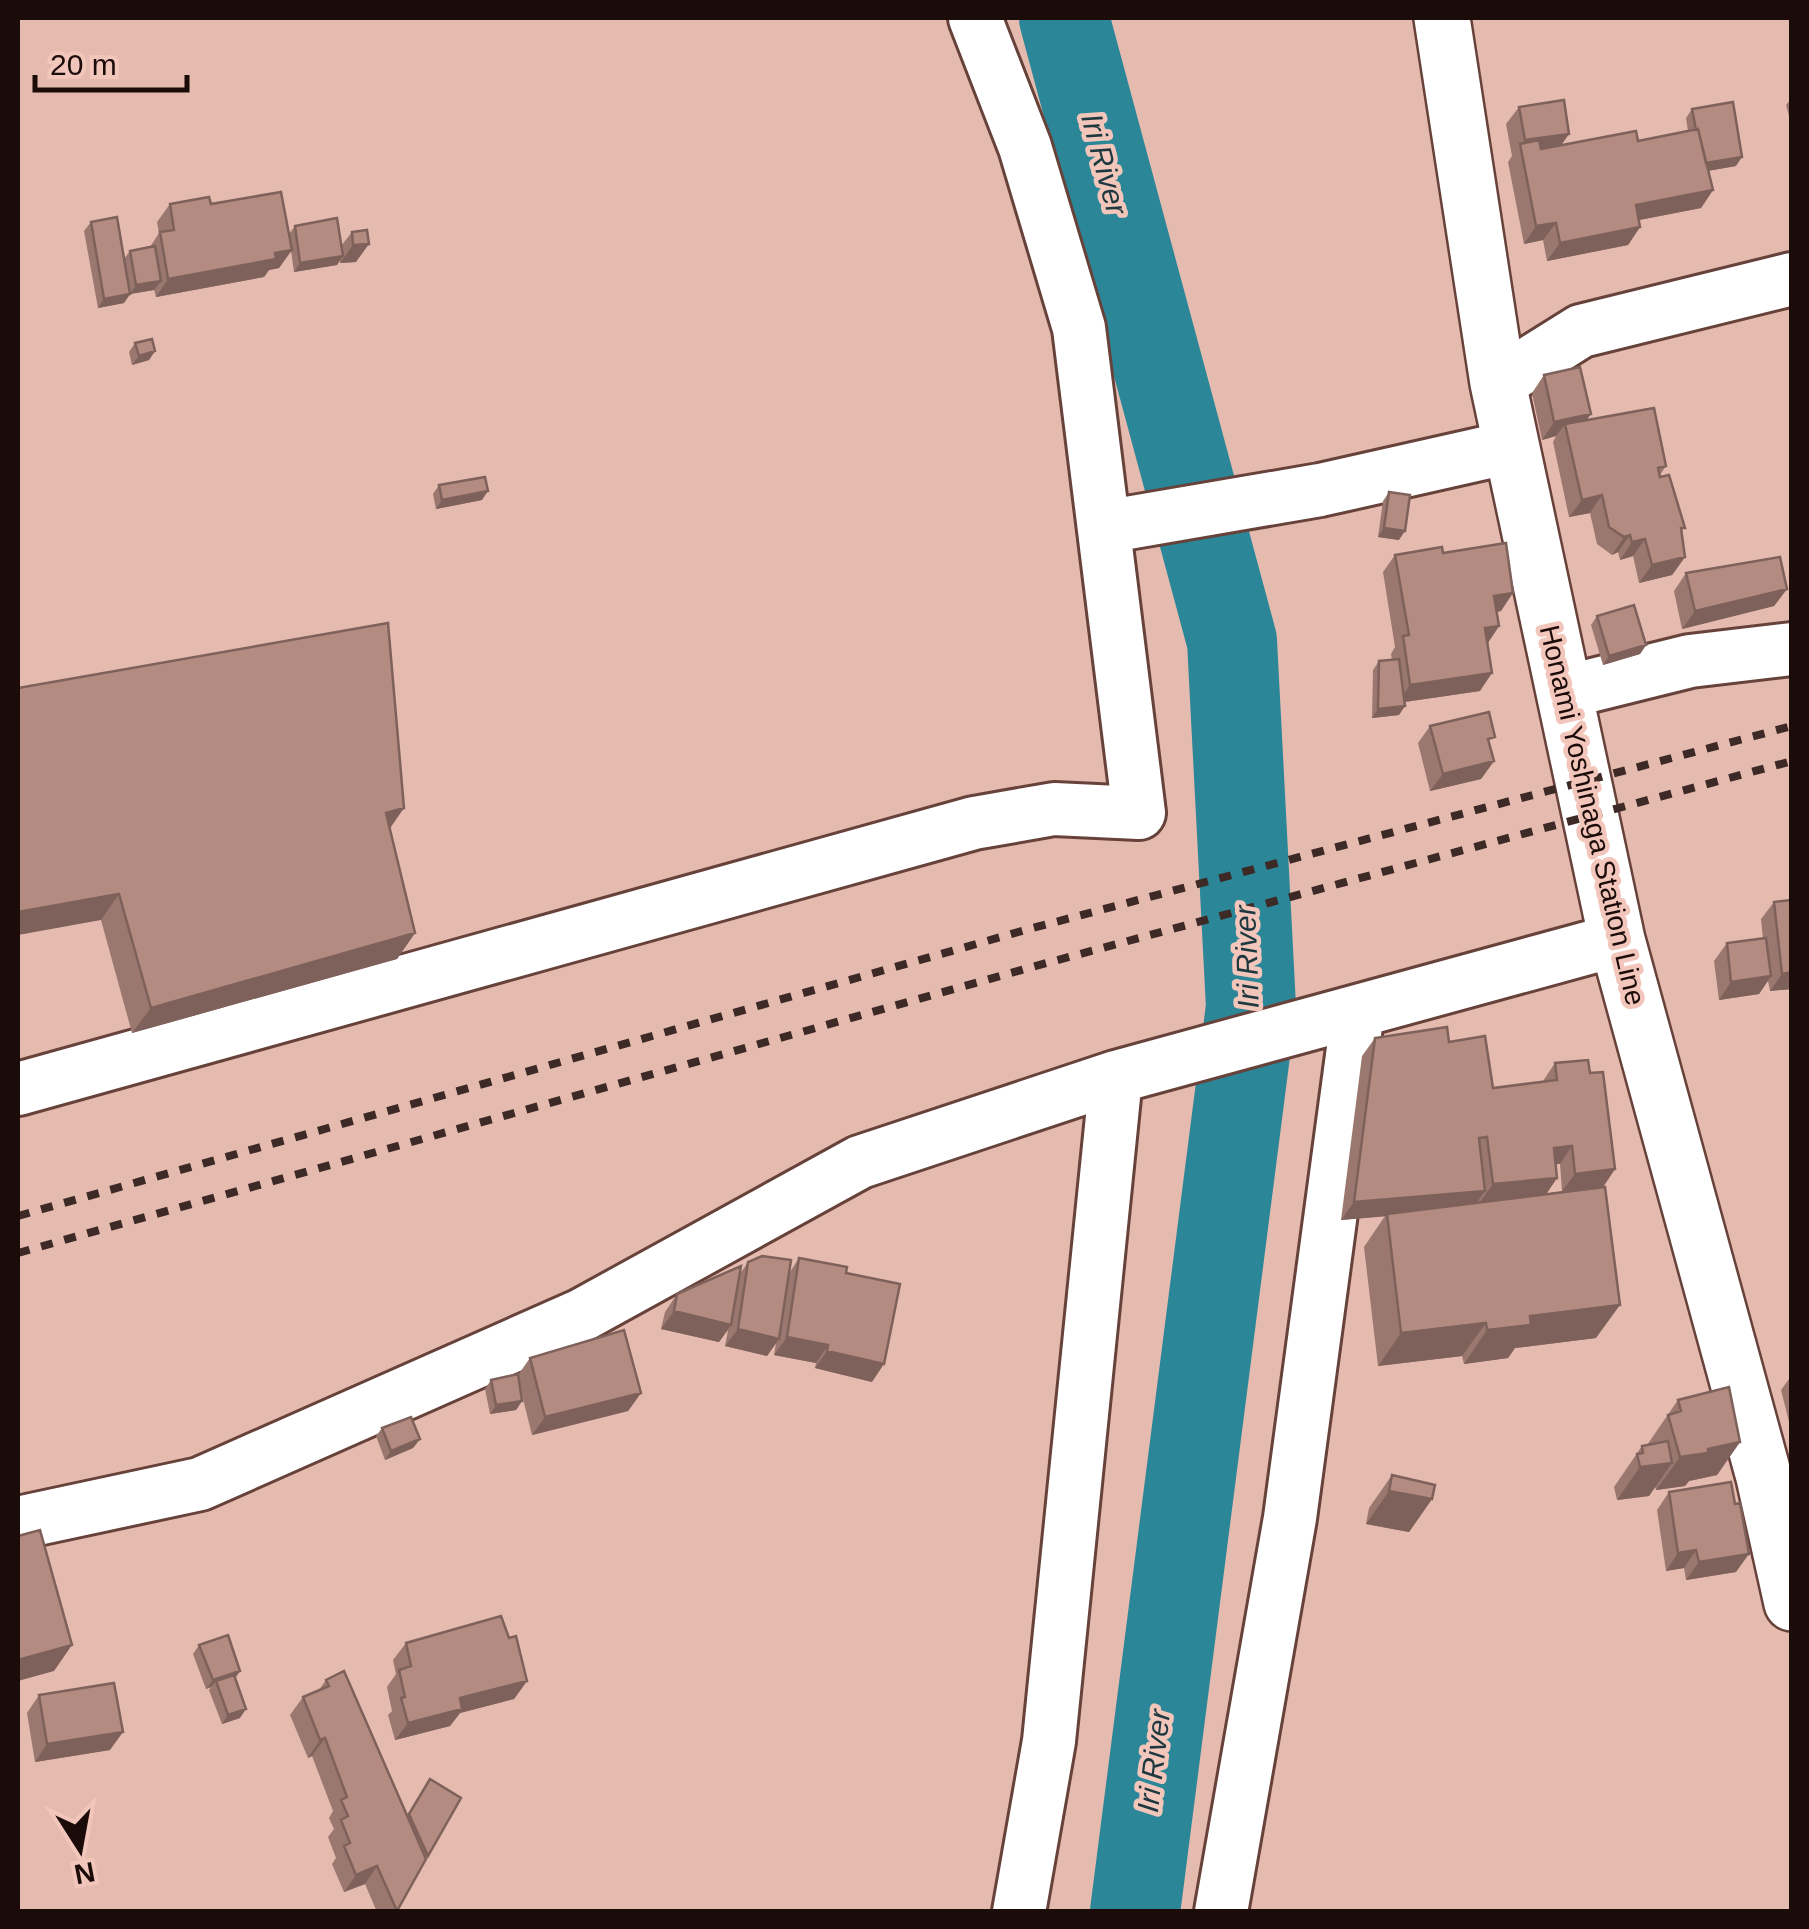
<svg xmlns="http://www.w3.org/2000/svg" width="1809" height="1929" viewBox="0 0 1809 1929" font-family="Helvetica,sans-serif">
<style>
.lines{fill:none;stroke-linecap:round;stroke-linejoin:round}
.river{stroke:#2b8698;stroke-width:90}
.minor-casing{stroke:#67423a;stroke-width:58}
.secondary-casing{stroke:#67423a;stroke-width:60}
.minor{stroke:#fff;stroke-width:52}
.secondary{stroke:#fff;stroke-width:55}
.rail{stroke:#3d2925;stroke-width:8;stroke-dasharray:12 12;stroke-linecap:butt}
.wall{fill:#9b786f}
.shaded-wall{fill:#7e615a}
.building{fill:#b48b81;stroke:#7e615a;stroke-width:2.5}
.labels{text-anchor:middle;stroke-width:9;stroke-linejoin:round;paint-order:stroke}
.street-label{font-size:28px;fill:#1b0c09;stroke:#f3c6bc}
.water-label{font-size:30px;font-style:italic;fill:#1d393f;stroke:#f3c6bc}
</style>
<rect width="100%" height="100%" fill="#e5baaf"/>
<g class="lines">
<!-- river -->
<path class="river" d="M1064,18l168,623 19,366 -116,905"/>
<!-- minor casing -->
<g class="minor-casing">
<path id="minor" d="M1498,383l83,-52 211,-52
M1104,527l216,-37 191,-43
M1565,692l125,-31 102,-12
M18,1089l956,-266 80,-14 85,4 -60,-485 -54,-181 -50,-129
M18,1523l182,-39 382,-169 278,-153 256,-85 501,-137
M1019,1912l30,-171 67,-664
M1221,1912l69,-394 68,-507"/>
</g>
<!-- secondary casing -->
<g class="secondary-casing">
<path id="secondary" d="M1442,18l56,365 119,557 147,537 28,126"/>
</g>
<!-- minor -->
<use href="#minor" class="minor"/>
<!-- secondary -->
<use href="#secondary" class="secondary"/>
<!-- rail -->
<path class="rail" d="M18,1216l1011,-287 763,-203
M18,1253l1014,-286 760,-206"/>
</g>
<!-- wall -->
<path class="wall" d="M1792,98v29l-6,-22z
M1519,107l50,27 -8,11 77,-4 50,-10 -2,-13 6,-9 44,57 -28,5 5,19 -12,18 -62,12 1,7 -12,18 -81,16 -4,-21 -19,4 -16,-82 4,-6 -6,-32z
M170,204h41l78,30 6,-8 46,20 11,-14 4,30 -16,1v-3l-3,5 -43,7 -3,-21 -12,17 -10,2 -5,7 -108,20 -2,-7 -24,4 -6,9 -26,5 -14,-77 7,-9 33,37 6,-8 20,-4 9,-14 -2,-11z
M135,343l20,8 -6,9 -17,5 -3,-13z
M1544,375l42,45 80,46 -6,9 21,58 4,24 -13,18 -33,8 -6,-27 -13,4 -2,-8 -6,3 -15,-11 -7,-31 -21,4 -16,-75 3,-6 -14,4 -10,-47z
M439,485l43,15 -46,9 -3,-15z
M1389,492l10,48 -21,-3 5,-36z
M1443,553l58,58 -4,1 2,14 -11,17 -8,48 -75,11 -6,13 -27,3 1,-48 6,-9 13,-1 -1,-6 4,-7 -12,-75 12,-17z
M1686,573l101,16 -13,17 -92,23 -8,-38z
M1597,616l49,29 -6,9 -37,11 -12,-40z
M18,688l372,141 25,104 -18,26 -265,74 -31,-113z
M1430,726l60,19 4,16 -13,18 -51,12 -12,-48z
M1774,902l18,87 -22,2 -2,-10 -9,13 -40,6 -5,-39 13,-18 36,-4 -2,-20z
M1375,1038l74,4 44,46 50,-7 12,-18 35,10 25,96 -12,18 -41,4 -2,-27h-4l1,14 -11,16 50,144 -81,10 -7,10 -44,6 -2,-8 -84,10 -14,-119 21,-31 -44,4 21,-164z
M799,1258l47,15 26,109 -57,-14 1,-5 -42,-8 2,-12 -9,13 -42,-10 3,-16 -9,12 -58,-13 4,-17 12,-18 63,-20 8,-12 42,10z
M530,1358l111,35 -13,18 -96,24 -12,-48 2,14 -6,9 -26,4 -5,-25 6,-9 27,-5z
M1792,1375v59l-11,-44z
M1678,1400l62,42 -23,33 -28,6 -4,5 -29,4 -1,-3 -6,9 -32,4 -3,-13 28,-41 5,-1z
M382,1428l38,11 -7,9 -28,12 -9,-24z
M1392,1475l40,24 -23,33 -43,-8 3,-16z
M1669,1492l67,80 -50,8 -2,-12 -18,3 -9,-61z
M509,1638l18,43 -13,18 -54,14 -10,13 -55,14 -7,-25 4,-4 -5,-24 9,-13 -3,-14 13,-17z
M199,1645l36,33 5,40 -18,6 -13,-34 2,-3 -5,2 -13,-35z
M326,1680l81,135 23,-36 31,19 -64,114h-20l-12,-28 -21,8 -12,-28 4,-6 -8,-21 6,-8 -5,-11 4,-7 -21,-55 -4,2 -18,-43 13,-18 16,-7z
M39,1695l71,55 -75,12 -8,-49z"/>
<!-- shaded-wall -->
<path class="shaded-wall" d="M1569,134l-12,17 -36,-5 4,-6z
M1742,157l-6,9 -41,7 7,-9z
M1713,190l-12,18 -77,15 12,-18z
M1556,223l-13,17 -19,4 12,-18z
M1640,227l-12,18 -81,16 13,-18z
M369,244l-13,18 -16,1 13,-18z
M292,250l-13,18 -10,2 -5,7 -108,20 12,-18z
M343,256l-6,9 -43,7 6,-9z
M161,281l-7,9 -24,4 6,-9z
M130,294l-6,9 -26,5 6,-9z
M155,351l-6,9 -17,5 7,-9z
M1591,414l-13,18 -13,-8 -9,12 -14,4 12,-18z
M488,491l-6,9 -46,9 6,-9z
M1602,495l-12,18 -21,4 13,-17z
M1384,528l21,3 -6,9 -21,-3z
M1630,535l-12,17 -6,3 12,-18z
M1645,539l-12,17 -13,4 12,-18z
M1685,557l-13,18 -33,8 13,-18z
M1787,589l-13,17 -92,23 13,-18z
M1513,593l-12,18 -19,3 12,-18z
M1499,626l-12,18 -2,-16z
M1646,645l-6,9 -37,11 6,-9z
M1492,673l-12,18 -83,12 13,-18z
M1405,706l-6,9 -27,3 6,-9z
M1494,761l-13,18 -51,12 13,-17z
M404,808l-18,26v-21z
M119,894l-18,26 -83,15v-23z
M415,933l-18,26 -265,74 19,-25z
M1792,972v17l-22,2 12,-17z
M1771,976l-12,18 -40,6 12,-18z
M1572,1146l-12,18 -18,1 12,-17z
M1615,1169l-12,18 -41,4 13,-17z
M1557,1178l-12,18 -65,6 13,-18z
M1485,1191l-13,18 -131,11 13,-18z
M1620,1305l-24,33 -81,10 -7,10 -44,6 23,-34 43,-14z
M674,1311l57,14 -12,17 -58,-13z
M1486,1323l-24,33 -84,10 23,-33z
M738,1329l41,10 -12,17 -42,-10z
M787,1337l41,8 -12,18 -42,-8z
M827,1351l57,13 -12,18 -57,-14z
M641,1393l-13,18 -96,24 13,-18z
M522,1401l-6,9 -26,4 6,-9z
M420,1439l-7,9 -28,12 6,-9z
M1740,1442l-23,33 -28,6 -4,5 -29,4 24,-33z
M1672,1463l-23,33 -32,4 23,-33z
M1389,1491l43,8 -23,33 -43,-8z
M1696,1550l-12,18 -18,3 12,-18z
M1749,1554l-13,18 -50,8 13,-18z
M72,1645l-18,26 -36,10v-21z
M240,1671l-6,9 -18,1 -5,6 -5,2 7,-9z
M527,1681l-13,18 -54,14 -10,13 -55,14 13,-17 52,-25z
M246,1709l-6,9 -18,6 6,-9z
M123,1732l-13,18 -75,12 12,-18z
M325,1738l-13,18 -4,2 12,-18z
M377,1866l-12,18 -21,8 12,-17z"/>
<!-- building -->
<path class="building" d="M1564,100l5,34 -44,6 -6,-33z
M1733,102l9,55 -36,6 -8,-34 -2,1 -4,-21z
M1698,129l15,61 -77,15 4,22 -80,16 -4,-20 -20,3 -16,-82 19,-4 2,9 95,-18 2,10z
M281,192l11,58 -17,3 1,6 -108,20 -8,-47 14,-2 -4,-26 39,-7 2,7z
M117,217l13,77 -26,5 -13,-77z
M337,218l6,38 -43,7 -5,-37z
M367,230l2,14 -16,1 -1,-13z
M155,246l6,35 -25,4 -6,-34z
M152,339l3,12 -16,5 -4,-13z
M1580,367l11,47 -37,8 -10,-47z
M1654,408l12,58 -8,2 2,9 9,-2 16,53h-4l4,29 -33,8 -7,-26 -13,3 -2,-7 -6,2 -15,-10 -7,-32 -20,5 -17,-76z
M485,477l3,14 -46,9 -3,-15z
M1389,492l21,3 -5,36 -21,-3z
M1506,543l7,50 -19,3 5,30 -14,2 7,45 -82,12 -7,-49 6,-1 -14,-80 47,-8 1,6z
M1780,557l7,32 -92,22 -9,-38z
M1634,605l12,40 -37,11 -12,-40z
M388,623l16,185 -18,5 29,120 -264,75 -32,-114 -101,18v-224z
M1399,659l6,47 -27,3 1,-48z
M1489,712l6,25 -7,2 6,22 -51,13 -13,-48z
M1792,900v72l-10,2 -8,-72z
M1766,938l5,38 -40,6 -4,-39z
M1447,1027l2,15 36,-6 8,52 64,-8 -2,-17 33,-3 2,13 13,-1 12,97 -40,5 -3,-28 -18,2 3,30 -64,6 -6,-47 -8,1 6,53 -131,11 21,-164z
M1605,1187l15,118 -90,11 1,9 -44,5 -1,-7 -85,10 -14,-119z
M762,1256l29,4 -12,79 -41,-10 10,-67z
M799,1258l48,9 -1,6 54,11 -16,80 -57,-13 1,-6 -41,-8z
M741,1266l-10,59 -57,-14 3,-17z
M624,1330l17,63 -96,24 -15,-59z
M518,1374l4,27 -26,4 -5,-25z
M1729,1387l11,55 -32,7v4l-28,4 -12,-42 13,-4 -3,-11z
M411,1417l9,22 -29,12 -9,-23z
M1668,1441l4,22 -32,4 -3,-13 6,-1 -1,-7z
M1392,1475l43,10 -3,14 -43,-8z
M1731,1482l4,22 5,-1 9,51 -50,8 -3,-12 -18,3 -9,-61z
M40,1530l32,115 -54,15v-124z
M501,1616l8,22 7,-2 11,45 -67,17 2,11 -54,14 -7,-25 4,-1 -6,-27 12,-4 -5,-23z
M228,1635l12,36 -27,9 -14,-35z
M344,1671l82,188 -29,52 -20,-45 -21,9 -12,-29 6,-3 -9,-23 7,-4 -7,-16 6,-3 -22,-59 -5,2 -17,-43 26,-11 -3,-6z
M234,1675l12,34 -18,6 -12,-34z
M114,1683l9,49 -76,12 -8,-49z
M430,1779l31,19 -33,58 -19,-42z"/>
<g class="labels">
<!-- street labels -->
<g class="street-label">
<text transform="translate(1593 815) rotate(77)" y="10">Honami Yoshinaga Station Line</text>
</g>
<!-- water labels -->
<g class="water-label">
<text transform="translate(1104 164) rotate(75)" y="10">Iri River</text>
<text transform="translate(1247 957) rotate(-92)" y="10">Iri River</text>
<text transform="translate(1154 1761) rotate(-83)" y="10">Iri River</text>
</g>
</g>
<!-- border -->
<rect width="1809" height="1929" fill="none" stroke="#1b0c09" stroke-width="40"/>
<!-- north arrow -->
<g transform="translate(80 1849) rotate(169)" stroke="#f3c6bc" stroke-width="8" paint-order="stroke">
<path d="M0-8L18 38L0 25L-18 38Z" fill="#1b0c09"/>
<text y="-15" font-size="28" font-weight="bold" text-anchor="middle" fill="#1b0c09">N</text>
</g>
<!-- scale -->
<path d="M35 75v15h152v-15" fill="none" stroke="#1b0c09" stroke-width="5"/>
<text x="50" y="75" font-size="30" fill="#1b0c09" stroke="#f3c6bc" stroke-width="8" paint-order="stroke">20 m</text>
</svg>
